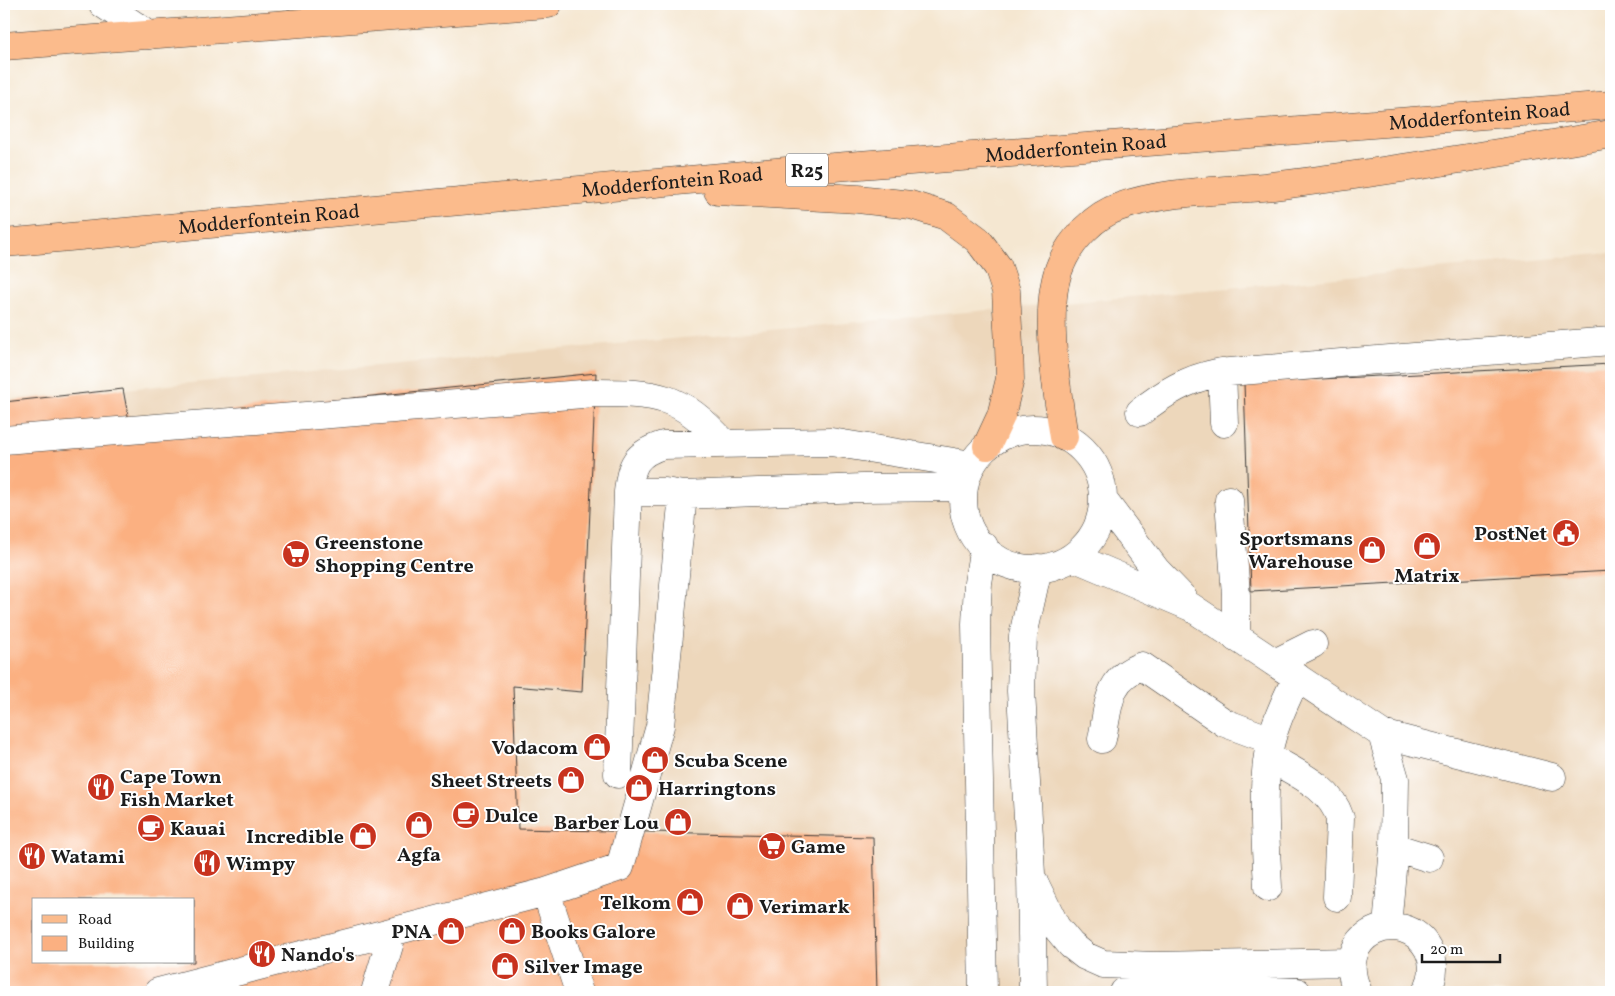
<svg xmlns="http://www.w3.org/2000/svg" width="1615" height="996" viewBox="0 0 1615 996" font-family="Vollkorn,serif">
<style>
.built{fill:#edd7bb;fill-rule:evenodd}
.building{fill:#fbb081;fill-rule:evenodd}
.lines{fill:none;stroke-linecap:round;stroke-linejoin:round}
.minor-casing{stroke:#3d3a37;stroke-width:29}
.major-casing{stroke:#3d3a37;stroke-width:29}
.minor{stroke:#fff;stroke-width:28}
.major{stroke:#fbbb8c;stroke-width:28}
.labels{text-anchor:middle;stroke-width:4;stroke-linejoin:round;paint-order:stroke}
.shield{fill:#fff;stroke:#606060;stroke-width:1}
.shield-label{font-size:19px;font-weight:bold;fill:#1c1c1c}
.street-label{font-size:20px;fill:#1c1c1c;stroke:#fff}
.poi-label{font-size:20px;font-weight:bold;fill:#1c1c1c;stroke:#fff;text-anchor:start}
</style>
<rect width="100%" height="100%" fill="#fff"/>
<filter id="ink" filterUnits="userSpaceOnUse"><feTurbulence type="fractalNoise" baseFrequency=".02" numOctaves="2"/><feDisplacementMap in="SourceGraphic" scale="10" xChannelSelector="R" yChannelSelector="G"/><feConvolveMatrix kernelMatrix="1 2 1 2 8 2 1 2 1" color-interpolation-filters="sRGB"/></filter>
<filter id="wash" filterUnits="userSpaceOnUse"><feTurbulence type="fractalNoise" baseFrequency=".0096" numOctaves="4" result="noise"/><feDisplacementMap in="SourceGraphic" scale="20" xChannelSelector="R" yChannelSelector="G"/><feGaussianBlur stdDeviation="1.12" result="paint"/><feColorMatrix in="noise" values="0 0 0 0 0 0 0 0 0 0 0 0 0 0 0 0 0 1.4 0 .05"/><feComposite in="paint" operator="in"/></filter>
<g filter="url(#wash)">
<rect width="100%" height="100%" fill="#f5e7d1"/>
<!-- built -->
<path class="built" d="M1611,253v739h-1607v-592zM34,900h160v62h-160z"/>
<g id="blocks">
<!-- building -->
<path class="building" d="M1611,364v207l-360,20 -7,-208z
M596,373l-14,319 -69,-6 5,143 355,8 4,155h-873v-590l119,-13 6,32zM34,900h160v62h-160z"/>
</g>
</g>
<g filter="url(#ink)">
<use href="#blocks" fill-opacity="0" stroke="#3d3a37" stroke-width="1"/>
<g class="lines">
<!-- minor casing -->
<g class="minor-casing">
<path id="minor" d="M103,4l46,31
M1222,372l2,51
M1140,412c24,-19 47,-33 77,-39l394,-32
M963 499a70 70 0 1 1 140 0a70 70 0 1 1-140 0Z
M4,440l591,-47c63,0 84,1 129,50
M628,492h37l18,3 179,-7 102,-1
M1229,500l7,95v43
M1104,501l52,69 27,28
M1073,557l118,50 191,127 13,45 -1,68 -7,80
M1275,663l38,-19
M1382,734l170,43
M1102,739c7,-32 4,-61 40,-73l83,57 46,17
M1269,757c26,16 61,29 71,61l-3,79
M618,774l10,-282c3,-27 7,-38 35,-47l168,-3 141,23
M1394,847l35,11
M1035,884l21,43 15,18 14,11 18,8 52,2 196,-4
M1268,887c-2,-42 -8,-110 4,-150 6,-21 15,-40 25,-60
M546,892l33,100
M158,992l388,-100 74,-25 40,-141 23,-231
M375,992l18,-60
M983,992l-7,-368 2,-41 6,-37
M1033,992l-2,-118 -10,-183 2,-55 15,-68
M1124,992l21,-2 152,2
M1358,992c-28,-59 46,-88 70,-43 8,15 6,29 -2,43"/>
</g>
<!-- major casing -->
<g class="major-casing">
<g id="major">
<path d="M4,46l544,-42"/>
<path d="M718,191l140,8 53,6 35,11 32,24 20,27 8,24 3,54 1,34 -9,37 -14,30"/>
<path id="s1" d="M4,243l793,-73 814,-65"/>
<path d="M1064,437c-7,-46 -22,-131 -3,-173 10,-24 34,-49 58,-57 52,-18 108,-15 162,-22 110,-14 220,-32 330,-51"/>
</g>
</g>
<!-- minor -->
<use href="#minor" class="minor"/>
<!-- major -->
<use href="#major" class="major"/>
</g>
</g>
<!-- icons -->
<defs>
<g id="civic-disc" transform="scale(1.4375)"><circle r="9.5" fill="#c8321e" stroke="#fff"/><path d="M-.6-6.5H3V-4.5H.6V-3L4-1V1h2V6H-6V1h2V-1L-.6-3ZM-1.2 2.5V6h2.4V2.5Z" fill="#fff"/></g>
<g id="shop-disc" transform="scale(1.4375)"><circle r="9.5" fill="#c8321e" stroke="#fff"/><path d="M-5-2.5h2.3a2.7 3.5 0 0 1 5.4 0H5L5.5 6h-11ZM-1.5-2.5h3a1.5 2.3 0 0 0-3 0Z" fill="#fff"/></g>
<g id="supermarket-disc" transform="scale(1.4375)"><circle r="9.5" fill="#c8321e" stroke="#fff"/><path d="M-6-5.5h2.5l.6 2H6L4.5 2H-2.5L-4.4-4H-6ZM-1.5 3.2a1.3 1.3 0 1 0 .1 0ZM3 3.2a1.3 1.3 0 1 0 .1 0Z" fill="#fff"/></g>
<g id="restaurant-disc" transform="scale(1.4375)"><circle r="9.5" fill="#c8321e" stroke="#fff"/><path d="M-5-6h1v4h1v-4h1v4h1v-4h1v5L-1.5 .5V6h-2V.5L-5-1ZM5-6V6H3V1.5H1.5Q1.5-4 5-6Z" fill="#fff"/></g>
<g id="cafe-disc" transform="scale(1.4375)"><circle r="9.5" fill="#c8321e" stroke="#fff"/><path d="M-5.5-4.5H6V0H3Q3 3.5 0 3.5H-2.5Q-5.5 3.5-5.5 0ZM3-3.2v2h1.7v-2ZM-6 4.5H4V6H-6Z" fill="#fff"/></g>
</defs>
<g fill-rule="evenodd">
<use href="#civic-disc" x="1566" y="533"/>
<use href="#shop-disc" x="1427" y="546"/>
<use href="#shop-disc" x="1372" y="550"/>
<use href="#supermarket-disc" x="296" y="554"/>
<use href="#shop-disc" x="597" y="747"/>
<use href="#shop-disc" x="655" y="760"/>
<use href="#shop-disc" x="571" y="780"/>
<use href="#restaurant-disc" x="101" y="787"/>
<use href="#shop-disc" x="639" y="788"/>
<use href="#cafe-disc" x="466" y="815"/>
<use href="#shop-disc" x="678" y="822"/>
<use href="#shop-disc" x="419" y="825"/>
<use href="#cafe-disc" x="151" y="828"/>
<use href="#shop-disc" x="363" y="836"/>
<use href="#supermarket-disc" x="772" y="846"/>
<use href="#restaurant-disc" x="32" y="856"/>
<use href="#restaurant-disc" x="207" y="863"/>
<use href="#shop-disc" x="690" y="902"/>
<use href="#shop-disc" x="740" y="906"/>
<use href="#shop-disc" x="451" y="931"/>
<use href="#shop-disc" x="512" y="931"/>
<use href="#restaurant-disc" x="262" y="954"/>
<use href="#shop-disc" x="505" y="966"/>
</g>
<g class="labels">
<!-- shield labels -->
<rect class="shield" x="786" y="153.5" width="42" height="33" rx="4"/>
<g class="shield-label">
<text x="807" y="177">R25</text>
</g>
<!-- street labels -->
<g class="street-label">
<text dy="7" stroke="none"><textPath href="#s1" startOffset="1481">Modderfontein Road</textPath></text>
<text dy="7" stroke="none"><textPath href="#s1" startOffset="1076">Modderfontein Road</textPath></text>
<text dy="7" stroke="none"><textPath href="#s1" startOffset="671">Modderfontein Road</textPath></text>
<text dy="7" stroke="none"><textPath href="#s1" startOffset="266">Modderfontein Road</textPath></text>
</g>
<!-- poi labels -->
<g class="poi-label">
<text x="1547" y="540" text-anchor="end">PostNet</text>
<text x="1353" y="545" text-anchor="end">Sportsmans<tspan x="1353" dy="23">Warehouse</tspan></text>
<text x="315" y="549">Greenstone<tspan x="315" dy="23">Shopping Centre</tspan></text>
<text x="1427" y="582" text-anchor="middle">Matrix</text>
<text x="578" y="754" text-anchor="end">Vodacom</text>
<text x="674" y="767">Scuba Scene</text>
<text x="120" y="783">Cape Town<tspan x="120" dy="23">Fish Market</tspan></text>
<text x="552" y="787" text-anchor="end">Sheet Streets</text>
<text x="658" y="795">Harringtons</text>
<text x="485" y="822">Dulce</text>
<text x="659" y="829" text-anchor="end">Barber Lou</text>
<text x="170" y="835">Kauai</text>
<text x="344" y="843" text-anchor="end">Incredible</text>
<text x="791" y="853">Game</text>
<text x="419" y="861" text-anchor="middle">Agfa</text>
<text x="51" y="863">Watami</text>
<text x="226" y="870">Wimpy</text>
<text x="671" y="909" text-anchor="end">Telkom</text>
<text x="759" y="913">Verimark</text>
<text x="432" y="938" text-anchor="end">PNA</text>
<text x="531" y="938">Books Galore</text>
<text x="281" y="961">Nando's</text>
<text x="524" y="973">Silver Image</text>
</g>
</g>
<!-- margin -->
<rect width="1615" height="996" fill="none" stroke="#fff" stroke-width="20"/>
<!-- legend -->
<rect x="32" y="898" width="162" height="65" fill="#ffffff" stroke="#a4a4a4"/>
<rect x="42" y="915" width="25" height="8" fill="#fbbb8c" stroke="#a4a4a4"/>
<text x="78" y="924" font-size="15" fill="#1c1c1c">Road</text>
<rect x="42" y="936" width="25" height="15" fill="#fbb081" stroke="#a4a4a4"/>
<text x="78" y="948" font-size="15" fill="#1c1c1c">Building</text>
<!-- scale -->
<path d="M1422 954v8h78v-8" fill="none" stroke="#1c1c1c" stroke-width="2.5"/>
<text x="1430" y="954" font-size="15" fill="#1c1c1c" stroke="#ffffff" stroke-width="4" paint-order="stroke">20 m</text>
</svg>
